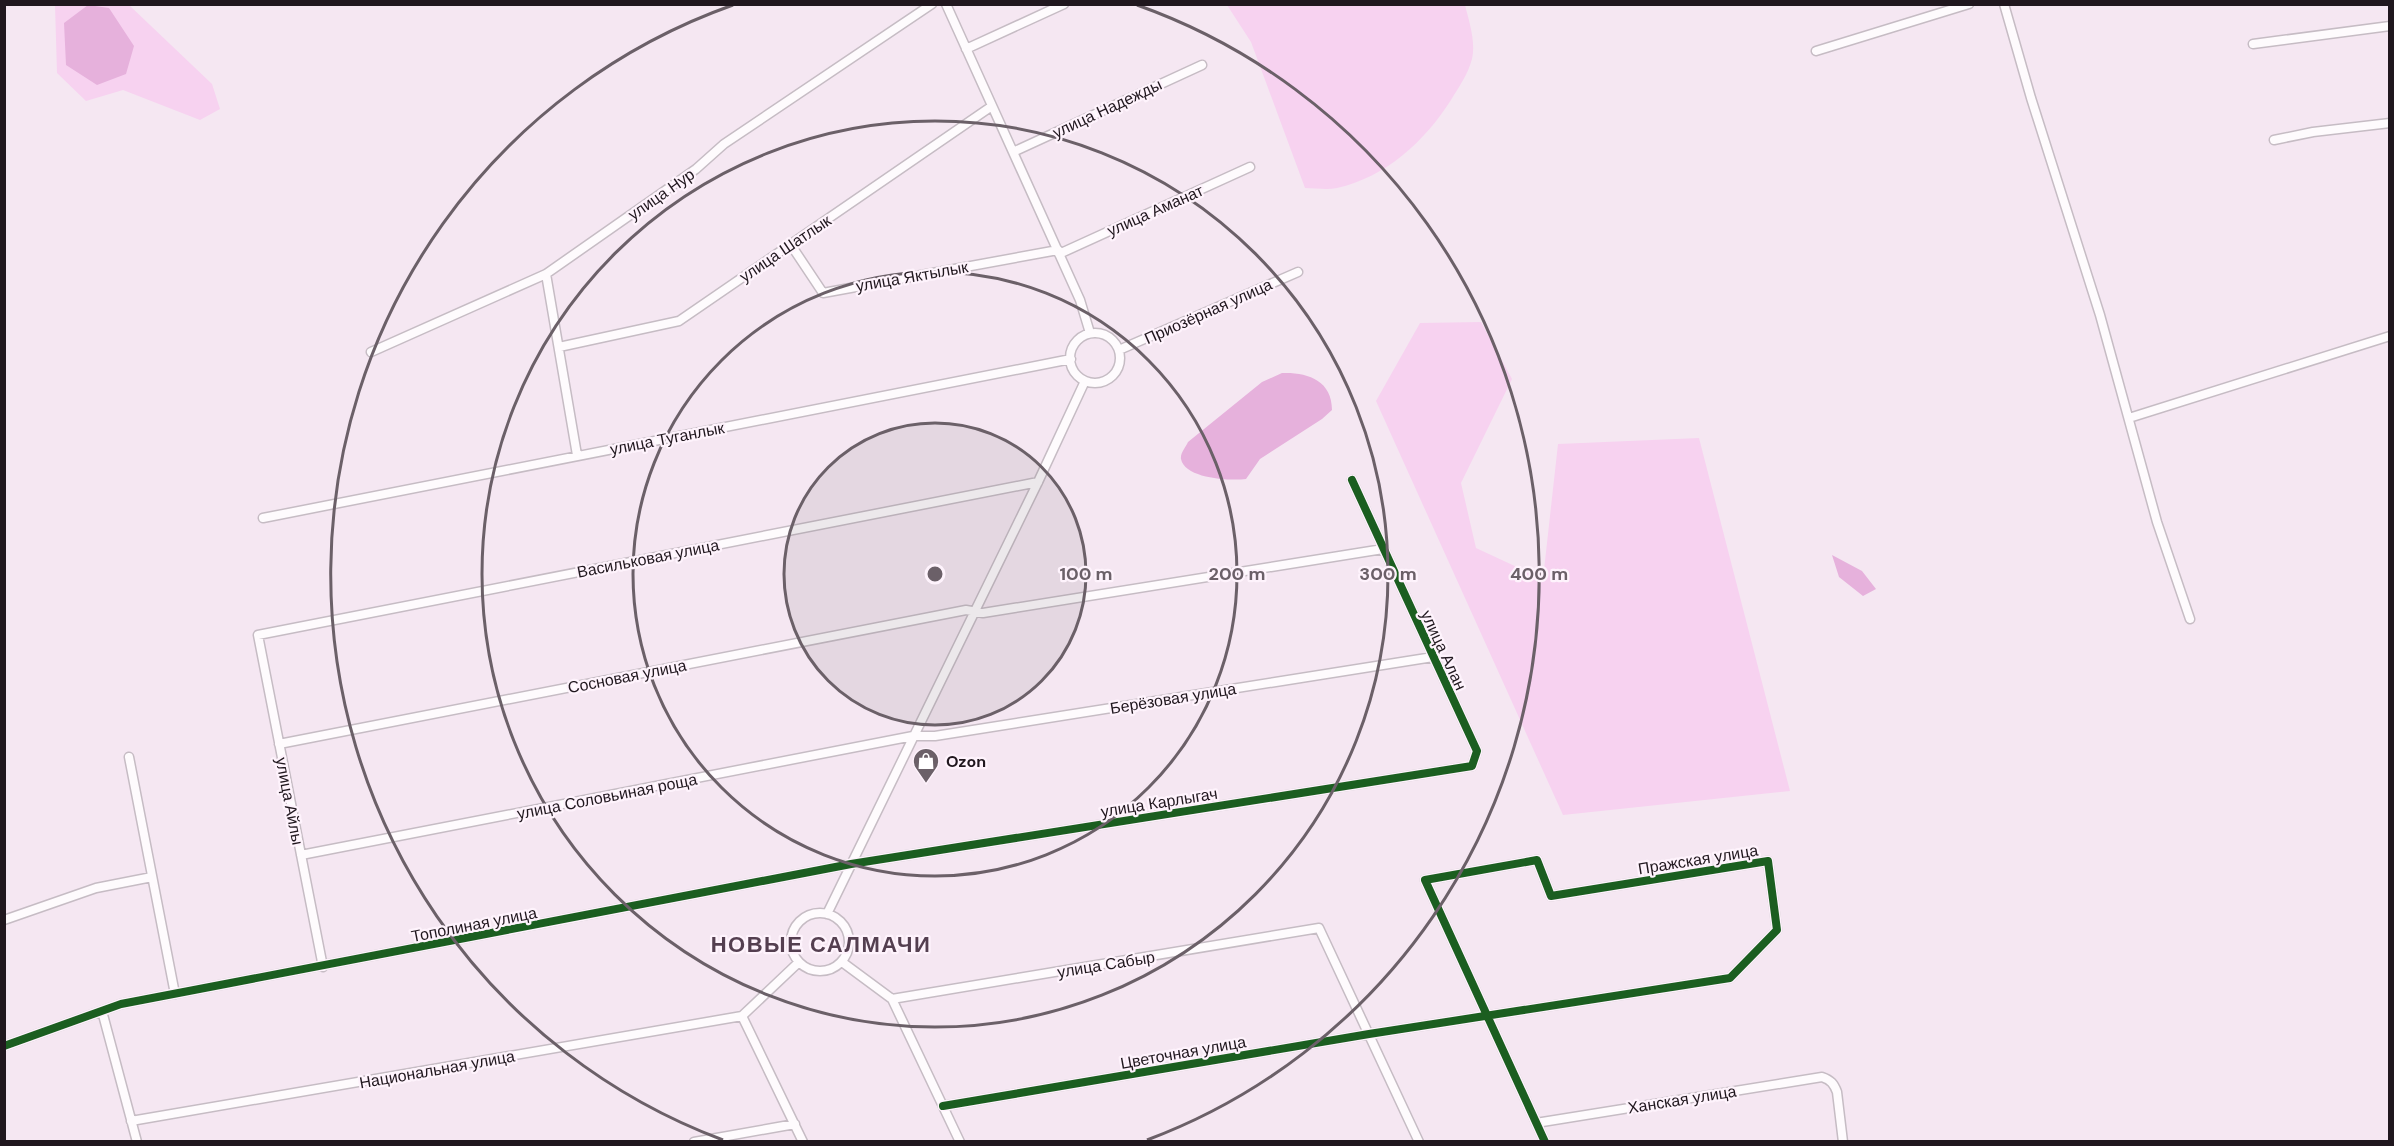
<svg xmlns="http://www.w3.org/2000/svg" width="2394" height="1146" viewBox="0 0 2394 1146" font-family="'DM Sans',sans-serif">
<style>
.green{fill:#f7d2f0}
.water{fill:#e6b1dc}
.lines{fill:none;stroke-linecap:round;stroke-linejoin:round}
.minor-casing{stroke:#c6bcc4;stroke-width:11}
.minor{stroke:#fefbfd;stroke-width:8}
.cycleway-casing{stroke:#fef3fc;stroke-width:11}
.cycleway{stroke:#1b5e20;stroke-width:8}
.ring{fill:none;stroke:#6b6068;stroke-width:3}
.labels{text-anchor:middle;stroke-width:4.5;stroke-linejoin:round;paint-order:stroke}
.street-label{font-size:16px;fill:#20171e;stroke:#fef3fc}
.poi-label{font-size:16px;font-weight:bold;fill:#20171e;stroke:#fef3fc;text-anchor:start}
.district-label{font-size:22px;font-weight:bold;letter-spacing:1.5px;fill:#543f50;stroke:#fef3fc}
.centre{fill:#6b6068;stroke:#fef3fc;stroke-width:3}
.ring-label{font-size:18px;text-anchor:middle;font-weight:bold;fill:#6b6068;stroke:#fef3fc;stroke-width:4.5;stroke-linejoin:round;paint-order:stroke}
</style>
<rect width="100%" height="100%" fill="#f5e7f2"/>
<!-- green -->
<path class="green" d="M55,5h74l83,79 8,25 -20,11 -77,-30 -37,11 -29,-28z
M1227,5h238c4,16 11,37 7,54 -4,15 -13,28 -21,41 -26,41 -65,77 -114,88 -10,2 -22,0 -32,0l-54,-146z
M1481,322l31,57 -51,104 15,65 67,31 15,-135 141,-6 91,353 -227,24 -187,-414 44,-78z"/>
<!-- water -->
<path class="water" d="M88,5l21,3 25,38 -8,28 -29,11 -31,-20 -2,-42z
M1282,373c25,-1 50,7 50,37l-10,9 -62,40 -14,20c-15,2 -61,0 -65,-20 -1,-6 5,-12 7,-17l74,-60z
M1832,555l30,16 14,18 -13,7 -24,-19z"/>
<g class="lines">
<!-- minor casing -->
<g class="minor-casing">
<path id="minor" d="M946,4l134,296 10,33
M2004,4l27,94 69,217 57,207 33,97
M2253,44l137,-18
M966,49l98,-45
M1816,51l153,-47
M2274,140l39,-8 77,-9
M1013,152l189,-87
M791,245l32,48 235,-43
M1059,254l191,-87
M546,274l31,181
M1070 358a25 25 0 1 1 50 0a25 25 0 1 1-50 0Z
M559,347l120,-26 313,-215
M1119,350l179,-78
M371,352l175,-78 150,-105 28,-25 208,-140
M2129,418l261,-82
M263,518l808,-159
M279,744l687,-134 17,3 400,-64
M129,757l46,237
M301,855l612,-119h22l498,-79
M791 942a29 29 0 1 1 58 0a29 29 0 1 1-58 0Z
M827,914l211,-432 47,-101
M4,920l92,-32 56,-11
M842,962l50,37 68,143
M323,967l-65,-332 780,-153
M892,999l427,-71 100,214
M102,1011l35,131
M742,1016l61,126
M742,1016l57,-54
M4,1046l117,-42 730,-140 621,-98 5,-15 -125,-271
M943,1106l426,-72 361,-56 47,-48 -9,-69 -217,35 -14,-36 -112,20 120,262
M131,1121l611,-105
M1536,1123l286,-46c9,3 12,7 15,15l6,50
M694,1142l101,-18"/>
</g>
<!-- minor -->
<use href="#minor" class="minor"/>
<!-- cycleway casing -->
<g class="cycleway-casing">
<path id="cycleway" d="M4,1046l117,-42 730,-140 621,-98 5,-15 -125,-271
M943,1106l426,-72 361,-56 47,-48 -9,-69 -217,35 -14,-36 -112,20 120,262"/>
</g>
<!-- cycleway -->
<use href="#cycleway" class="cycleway"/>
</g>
<!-- distance rings -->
<circle cx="935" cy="574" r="151" fill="#6b6068" fill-opacity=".12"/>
<g class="ring">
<circle cx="935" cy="574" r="151"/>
<circle cx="935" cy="574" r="302"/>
<circle cx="935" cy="574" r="453"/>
<path d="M723 1140A604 604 0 0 1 733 5M1137 5A604 604 0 0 1 1147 1140"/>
</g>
<!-- icons -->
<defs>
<g id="shop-pin" transform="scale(1.35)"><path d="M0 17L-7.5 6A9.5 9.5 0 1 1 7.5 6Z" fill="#6b6068" stroke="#fef3fc"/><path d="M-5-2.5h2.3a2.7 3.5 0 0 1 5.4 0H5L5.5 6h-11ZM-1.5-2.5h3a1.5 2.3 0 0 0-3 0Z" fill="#fff"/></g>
</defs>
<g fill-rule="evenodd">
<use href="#shop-pin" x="926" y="761"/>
</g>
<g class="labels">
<!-- street labels -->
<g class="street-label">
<text transform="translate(1107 108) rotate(-25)" y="6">улица Надежды</text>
<text transform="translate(661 194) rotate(-35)" y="6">улица Нур</text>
<text transform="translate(1155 210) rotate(-24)" y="6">улица Аманат</text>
<text transform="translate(785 248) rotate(-34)" y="6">улица Шатлык</text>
<text transform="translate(912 276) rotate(-10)" y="6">улица Яктылык</text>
<text transform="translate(1208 311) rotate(-24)" y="6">Приозёрная улица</text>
<text transform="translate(667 438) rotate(-11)" y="6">улица Туганлык</text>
<text transform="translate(648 558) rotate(-11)" y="6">Васильковая улица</text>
<text transform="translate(1444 650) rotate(65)" y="6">улица Алан</text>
<text transform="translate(627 676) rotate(-11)" y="6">Сосновая улица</text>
<text transform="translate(1173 698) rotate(-9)" y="6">Берёзовая улица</text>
<text transform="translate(607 796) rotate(-11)" y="6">улица Соловьиная роща</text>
<text transform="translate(290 801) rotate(79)" y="6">улица Айлы</text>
<text transform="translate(1159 802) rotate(-9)" y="6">улица Карлыгач</text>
<text transform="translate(1698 859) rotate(-9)" y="6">Пражская улица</text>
<text transform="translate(474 924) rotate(-11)" y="6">Тополиная улица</text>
<text transform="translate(1106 964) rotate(-9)" y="6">улица Сабыр</text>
<text transform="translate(1183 1052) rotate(-10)" y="6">Цветочная улица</text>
<text transform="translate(437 1069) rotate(-10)" y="6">Национальная улица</text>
<text transform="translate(1682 1099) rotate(-9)" y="6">Ханская улица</text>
</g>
<!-- poi labels -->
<g class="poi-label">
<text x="946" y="767">Ozon</text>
</g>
<!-- district labels -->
<g class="district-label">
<text x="821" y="952">НОВЫЕ САЛМАЧИ</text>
</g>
</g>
<circle cx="935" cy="574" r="9" class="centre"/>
<g class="ring-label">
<text x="1086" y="580">100 m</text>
<text x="1237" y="580">200 m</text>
<text x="1388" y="580">300 m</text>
<text x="1539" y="580">400 m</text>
</g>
<!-- border -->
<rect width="2394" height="1146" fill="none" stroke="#20171e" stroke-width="12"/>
</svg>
